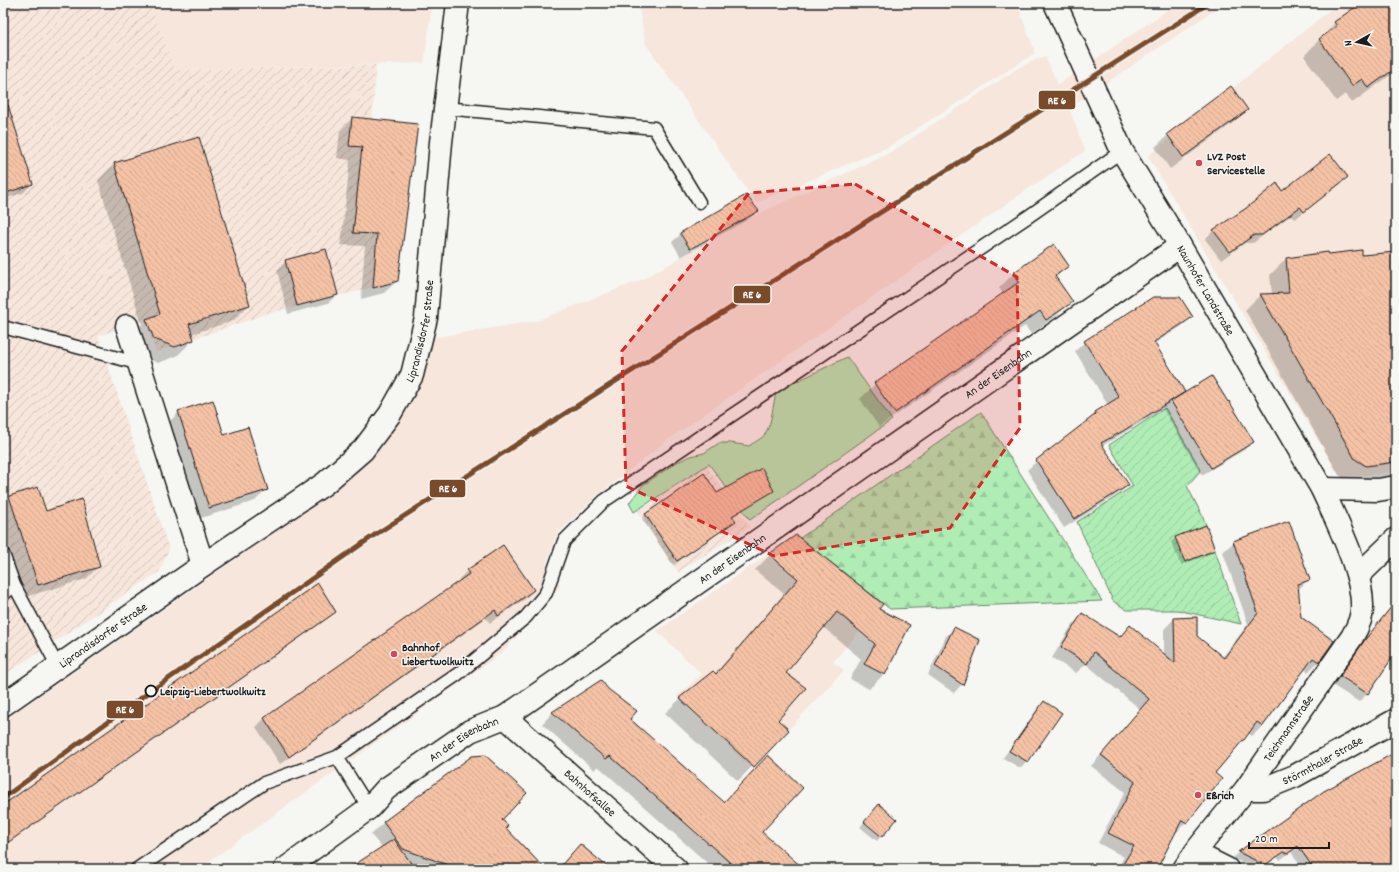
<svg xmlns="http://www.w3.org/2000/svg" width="1399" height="872" viewBox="0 0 1399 872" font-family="Dekko,sans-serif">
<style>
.built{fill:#f6e6db}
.industrial{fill:url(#industrial-furrows)}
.grass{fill:#afedb5;stroke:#668468}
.forest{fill:url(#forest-firs);stroke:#668468}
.garden{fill:url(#garden-furrows);stroke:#668468}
.shadow{fill:#0003}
.building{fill:url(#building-back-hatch);stroke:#1c1c1c}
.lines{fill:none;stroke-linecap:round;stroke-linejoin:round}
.service-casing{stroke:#1c1c1c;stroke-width:15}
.minor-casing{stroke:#1c1c1c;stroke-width:25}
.tertiary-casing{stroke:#1c1c1c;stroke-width:25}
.service{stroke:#f6f6f2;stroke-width:12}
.minor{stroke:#f6f6f2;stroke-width:22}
.tertiary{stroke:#f6f6f2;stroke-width:22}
.rail-1-casing{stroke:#f6f6f2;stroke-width:8}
.rail-1{stroke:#7a4b2a;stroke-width:5}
.marked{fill:#d62828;fill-opacity:0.2;stroke:#d62828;stroke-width:3;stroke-dasharray:8 5;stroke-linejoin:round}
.poi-dot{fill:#d1495b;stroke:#f6f6f2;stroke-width:1.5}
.stop-dot{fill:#f6f6f2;stroke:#1c1c1c;stroke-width:2}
.labels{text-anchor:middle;stroke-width:3;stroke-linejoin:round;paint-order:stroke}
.poi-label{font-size:12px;font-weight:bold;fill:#1c1c1c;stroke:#f6f6f2;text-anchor:start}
.street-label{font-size:12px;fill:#1c1c1c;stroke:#f6f6f2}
.stop-label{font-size:12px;font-weight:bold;fill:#1c1c1c;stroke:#f6f6f2;text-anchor:start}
.line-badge{stroke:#f6f6f2;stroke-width:1.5}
.badge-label{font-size:11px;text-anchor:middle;font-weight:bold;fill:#fff}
</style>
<defs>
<pattern id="industrial-furrows" width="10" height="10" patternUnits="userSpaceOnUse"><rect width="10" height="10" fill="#f6e6db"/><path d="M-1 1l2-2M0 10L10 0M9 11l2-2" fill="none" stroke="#d2c5bb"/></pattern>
<pattern id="forest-firs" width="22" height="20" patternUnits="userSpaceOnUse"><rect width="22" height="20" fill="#afedb5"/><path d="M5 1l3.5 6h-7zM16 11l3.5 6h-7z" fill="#96cb9b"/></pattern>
<pattern id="garden-furrows" width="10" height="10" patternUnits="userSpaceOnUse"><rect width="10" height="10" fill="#afedb5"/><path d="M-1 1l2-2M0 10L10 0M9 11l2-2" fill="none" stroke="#96cb9b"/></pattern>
<pattern id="building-back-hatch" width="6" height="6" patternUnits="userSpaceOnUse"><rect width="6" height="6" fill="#f5c2a5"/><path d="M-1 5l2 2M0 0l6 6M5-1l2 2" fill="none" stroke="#d1a68d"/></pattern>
</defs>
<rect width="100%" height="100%" fill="#f6f6f2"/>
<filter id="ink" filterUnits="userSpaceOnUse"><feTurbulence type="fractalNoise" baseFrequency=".025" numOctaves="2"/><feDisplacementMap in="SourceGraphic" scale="8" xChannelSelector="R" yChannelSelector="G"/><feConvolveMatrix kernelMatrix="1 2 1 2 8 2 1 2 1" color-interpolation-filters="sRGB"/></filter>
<g filter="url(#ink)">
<!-- built -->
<path class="built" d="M150,3h282l-8,60 -249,7z
M638,3h379l18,50 -147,94 -132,56 -110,-159z
M1178,3h47l-156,105 16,43 -53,35 -363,253 -71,56 -41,39 -11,30 14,22 -57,66 -305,217h-195v-148l339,-236 33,-31 26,-38 30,-78 105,-17 105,-41 121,-68 126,-58 132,-87 25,-11 13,29z
M1339,3h57v468l-55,7 -193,-322z
M796,535l87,69 -50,58 11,8 -92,99 -75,-73 25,-22 -45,-43z"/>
<!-- industrial -->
<path class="industrial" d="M3,3h147l25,67 201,-5 -4,54 46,5 -20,157 -132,33 -110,38 -11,-32 -47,16 71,213 -10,23 -156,104z
M706,466l44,61 -72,45 -40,-61z"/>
<!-- grass -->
<path class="grass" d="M847,357l45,63 -142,100 -41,-56 -75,48 -5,-9 14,-18 34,-23 14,-6 13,-3 15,-10h12l18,3c5,-4 13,-7 16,-12 8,-13 7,-29 12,-43z"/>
<!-- forest -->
<path class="forest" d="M981,412l121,189 -212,8 -90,-71z"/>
<!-- garden -->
<path class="garden" d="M1165,408l36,62 -14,16 16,31 38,107 -64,-14h-50l-14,-9 -36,-79 56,-36 -24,-41z"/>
<!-- shadow -->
<path class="shadow" d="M1087,3h11l-7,5z
M1362,3h34v68l-44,32 -7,-9 -9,7 -32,-45 31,-33z
M1247,110l-13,12 -64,47 -15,-22 13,-12z
M3,117l29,67 -9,9 -20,6z
M353,118l64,7 -20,156 -13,12 -23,6 4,-53 -24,-1 9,-85 -13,-2 3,-27z
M198,138l51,167 -16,16 -42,13 2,6 -16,16 -19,7 -20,-8 -8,-19 12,-12 -44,-144 16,-16z
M1347,177l-8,8 -44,34 -4,-4 -38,28h-8l-24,17 -16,-21 8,-8 33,-22 36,-16z
M758,211l-9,8 -68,38 -9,-15 9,-8z
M1396,253v223l-47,5 -10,-6 -94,-165 15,-15 12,-1 -2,-19 16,-16 42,-4 33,1z
M286,261l51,34 -9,8 -40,11 -11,-44z
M1067,266l-12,12 16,24 -15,14 -25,18 -6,-8 -146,101 -19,-28 15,-15 128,-90 -4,-6 15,-15z
M1191,317l-9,9 -28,18 30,48 -3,3 71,47 -8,8 -42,25 -39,-66 -61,37 26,39 -10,9 -54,34 -37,-58 10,-9 49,-39 10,-9 12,-8 -33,-54 10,-9z
M179,412l44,24 43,54 -11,11 -57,18 -30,-96z
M37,488l9,24 52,55 -12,12 -61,18 -5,-17 -15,5 -2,-6v-80z
M773,490l-4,4 -38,23 3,4 -4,4 -57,40 -31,-46 4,-4 70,-21z
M796,536l82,73 6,65 -15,15 -19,-10 11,-20 -38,-32 -38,46 -9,47 11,10 -49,51 -73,-68 15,-14 35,-25 69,-80 -29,-24 15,-15z
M1175,538l39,11 -4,5 -29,11 -10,-23z
M1234,542l74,38 -10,10 2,27 19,44 -11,11 -4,-3 -41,57 -11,10 -4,-3 -34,41 6,5 -34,43 -10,11 -1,-1 -22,37h-36l7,-12 -26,-14 27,-51 -34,-26 49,-57 -54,-45 -10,9 -24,-15 20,-33 10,-10 37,22 11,-11 34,29v-26l10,-10 48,39 26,-34 -25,-72z
M502,547l31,43 -8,9 -35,24 -4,-5 -206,146 -24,-37 9,-9 195,-137 -1,-2 8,-8z
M1395,604l1,1v52l-3,-2 -26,39 -8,8 -27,-17 24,-34 30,-38z
M335,612l-4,4 -328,230v-40z
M955,628l7,56 -8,9 -26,-18 18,-39z
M1044,702l17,12 -34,47 -7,7 -17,-10 34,-49z
M553,712l76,7 95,84 37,29 41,37h-88l-116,-103 -4,4 -52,-46z
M1396,754v115h-93l-12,-17 -11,8 -3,-3 -16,12h-7l-21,-11 6,-6 85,-61z
M473,757l28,63 -26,49h-125l32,-21 -11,-13 12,-12z
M875,809l20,10 -18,22 -17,-14z"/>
<!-- building -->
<path class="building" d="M1361,3h35v65l-28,20 -6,-9 -10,7 -33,-47 18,-13 -3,-4z
M1231,86l17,24 -65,47 -16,-23z
M8,105l25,79 -30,10v-88z
M352,117l66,7 -20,157 -25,7 4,-54 -24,-1 9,-86 -13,-1z
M199,137l51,168 -61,19 5,16 -19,7 -21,-8 -8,-20 14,-5 -46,-151z
M1330,154l18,23 -44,35 -4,-5 -38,28h-8l-24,17 -17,-22 32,-21 32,-26 5,8z
M746,195l13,16 -69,38 -10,-16z
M1054,244l15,22 -14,10 18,26 -27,18 -6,-9 -145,102 -21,-30 145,-101 -6,-9z
M326,249l12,46 -41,11 -12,-46z
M1362,250v5l34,-3v210l-30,4 -11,-7 -95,-165 29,-1 -3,-35 42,-6 1,2z
M1153,297h27l13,20 -39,25 31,50 -62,39 -22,12 28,42 -55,34 -38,-59 60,-46 -1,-2 24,-15 -35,-56z
M1212,376l16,26 1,-1 25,41 -43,26 -40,-67z
M213,400l11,35 24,-8 20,63 -59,18 -31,-97z
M762,468l12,23 -42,25 4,5 -59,40 -32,-47 59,-41 13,20z
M38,487l8,24 36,-12 18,68 -62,18 -29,-89z
M1289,521l21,59 -12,4 3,33 33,24 -15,21 -6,-4 -50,68 -6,-4 -13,18h-1l-28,33 7,6 -35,44 -5,-3 -25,49h-37l14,-23 -26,-13 27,-51 -34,-27 48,-56 -55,-47 -7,12 -26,-17 21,-34 38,24 10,-12 45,38 -1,-45 23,-1v19l27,22 34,-45 -25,-72z
M1206,525l9,25 -30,12 -10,-25z
M796,535l87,69 -4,5 31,16 -25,50 -21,-11 11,-20 -38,-32 -51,61 20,15 -28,32 11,10 -35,37 -75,-69 34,-27 3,3 82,-95 -29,-25z
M503,545l31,45 -36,26 -3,-6 -206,147 -25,-39 205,-144 -2,-4z
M318,583l18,29 -333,234v-41z
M1396,601v51l-28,42 -28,-18 24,-35z
M954,627l26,13 -17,45 -28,-19z
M601,680l7,9 29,22 -7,8 94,83 44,-47 35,33 -41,44 42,37h-67l-127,-113 -4,3 -54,-47z
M1044,701l18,12 -34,49 -19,-11z
M1396,752v117h-82l-16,-23 -11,8 -3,-2 -19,13 -27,-13 86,-61z
M485,755l42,38 -25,27 6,5 -2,3 39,41h-86l-56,-20 -20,-27 89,-66z
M879,804l18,15 -15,18 -18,-15z
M394,839l21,30h-67z
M580,844l30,25h-52z"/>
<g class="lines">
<!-- service casing -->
<g class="service-casing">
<path id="service" d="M445,108l209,20 45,74
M3,327l137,37
M3,554l11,31 44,82
M3,595l11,-10
M337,757l32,51
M137,869l127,-86 73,-26 121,-83 68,-57 20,-24 18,-52 40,-40 425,-285 93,-65"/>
</g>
<!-- minor casing -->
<g class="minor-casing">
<g id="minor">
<path d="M127,326l76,239"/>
<path d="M1322,489l56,1 18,-3"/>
<path d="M1358,576l38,-37"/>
<path id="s1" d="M505,717l171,152"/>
<path d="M1195,853l32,16"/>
<path id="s2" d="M285,869l84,-61 17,-19 84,-58 35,-14 675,-471"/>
</g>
</g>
<!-- tertiary casing -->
<g class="tertiary-casing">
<g id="tertiary">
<path id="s3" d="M1055,3l67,148 54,88 146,250c14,31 49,98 38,131 -2,6 -5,12 -8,17l-106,152 -47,58 -15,22"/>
<path id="s4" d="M3,705l200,-140 121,-81 39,-34 27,-36 22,-39 14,-57 15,-176 17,-139"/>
<path id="s5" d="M1246,789h17l32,-13 101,-56"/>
</g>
</g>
<!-- service -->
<use href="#service" class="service"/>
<!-- minor -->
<use href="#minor" class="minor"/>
<!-- tertiary -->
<use href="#tertiary" class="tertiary"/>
<!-- rail-1 casing -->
<g class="rail-1-casing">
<path id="rail-1" d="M3,798l128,-93 245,-171 833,-531"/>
</g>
<!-- rail-1 -->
<use href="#rail-1" class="rail-1"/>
</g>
</g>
<!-- marked area -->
<path class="marked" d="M855,184l162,93 3,151 -70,100 -176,28 -148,-70 -4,-135 127,-158z"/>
<!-- markers -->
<g class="poi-dot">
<circle cx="1199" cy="163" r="4"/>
<circle cx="394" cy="654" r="4"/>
<circle cx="1198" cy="795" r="4"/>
</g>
<circle class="stop-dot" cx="151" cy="691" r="5.5"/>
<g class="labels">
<!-- poi labels -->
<g class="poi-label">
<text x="1207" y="160">LVZ Post<tspan x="1207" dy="14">Servicestelle</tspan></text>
<text x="402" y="651">Bahnhof<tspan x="402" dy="14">Liebertwolkwitz</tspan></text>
<text x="1206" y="799">Eßrich</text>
</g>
<!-- street labels -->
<g class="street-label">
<text dy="4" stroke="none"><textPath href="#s3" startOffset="325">Naunhofer Landstraße</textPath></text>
<text dy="4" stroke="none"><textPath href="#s4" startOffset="576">Liprandisdorfer Straße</textPath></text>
<text dy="4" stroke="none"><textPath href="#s2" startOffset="870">An der Eisenbahn</textPath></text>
<text dy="4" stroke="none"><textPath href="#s2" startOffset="546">An der Eisenbahn</textPath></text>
<text dy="4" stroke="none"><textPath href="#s4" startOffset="122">Liprandisdorfer Straße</textPath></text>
<text transform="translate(1288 728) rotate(-55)" y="4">Teichmannstraße</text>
<text dy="4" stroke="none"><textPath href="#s2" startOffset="222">An der Eisenbahn</textPath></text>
<text dy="4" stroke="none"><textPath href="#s5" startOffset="83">Störmthaler Straße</textPath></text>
<text dy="4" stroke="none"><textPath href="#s1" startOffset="114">Bahnhofsallee</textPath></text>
</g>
<!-- stop labels -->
<g class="stop-label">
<text x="160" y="695">Leipzig-Liebertwolkwitz</text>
</g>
</g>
<g class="line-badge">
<rect x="1038" y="90" width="38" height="20" rx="4" fill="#7a4b2a"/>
<rect x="733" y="285" width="38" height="19" rx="4" fill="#7a4b2a"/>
<rect x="429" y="479" width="37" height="19" rx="4" fill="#7a4b2a"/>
<rect x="106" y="700" width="38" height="19" rx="4" fill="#7a4b2a"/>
</g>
<g class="badge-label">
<text x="1057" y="104">RE 6</text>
<text x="752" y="298">RE 6</text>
<text x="448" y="492">RE 6</text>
<text x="125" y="713">RE 6</text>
</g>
<!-- margin -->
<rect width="1399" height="872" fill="none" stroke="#f6f6f2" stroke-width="16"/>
<rect x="8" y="8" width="1383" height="856" fill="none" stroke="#1c1c1c" stroke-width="1.5" filter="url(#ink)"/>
<!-- north arrow -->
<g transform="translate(1357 42) rotate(262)" stroke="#f6f6f2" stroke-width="3" paint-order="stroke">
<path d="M0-3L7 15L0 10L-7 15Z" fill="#1c1c1c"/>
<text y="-6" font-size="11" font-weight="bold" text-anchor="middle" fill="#1c1c1c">N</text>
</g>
<!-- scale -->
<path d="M1249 842v6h80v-6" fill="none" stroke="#1c1c1c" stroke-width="2"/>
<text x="1255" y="842" font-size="12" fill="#1c1c1c" stroke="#f6f6f2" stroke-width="3" paint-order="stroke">20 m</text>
</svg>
